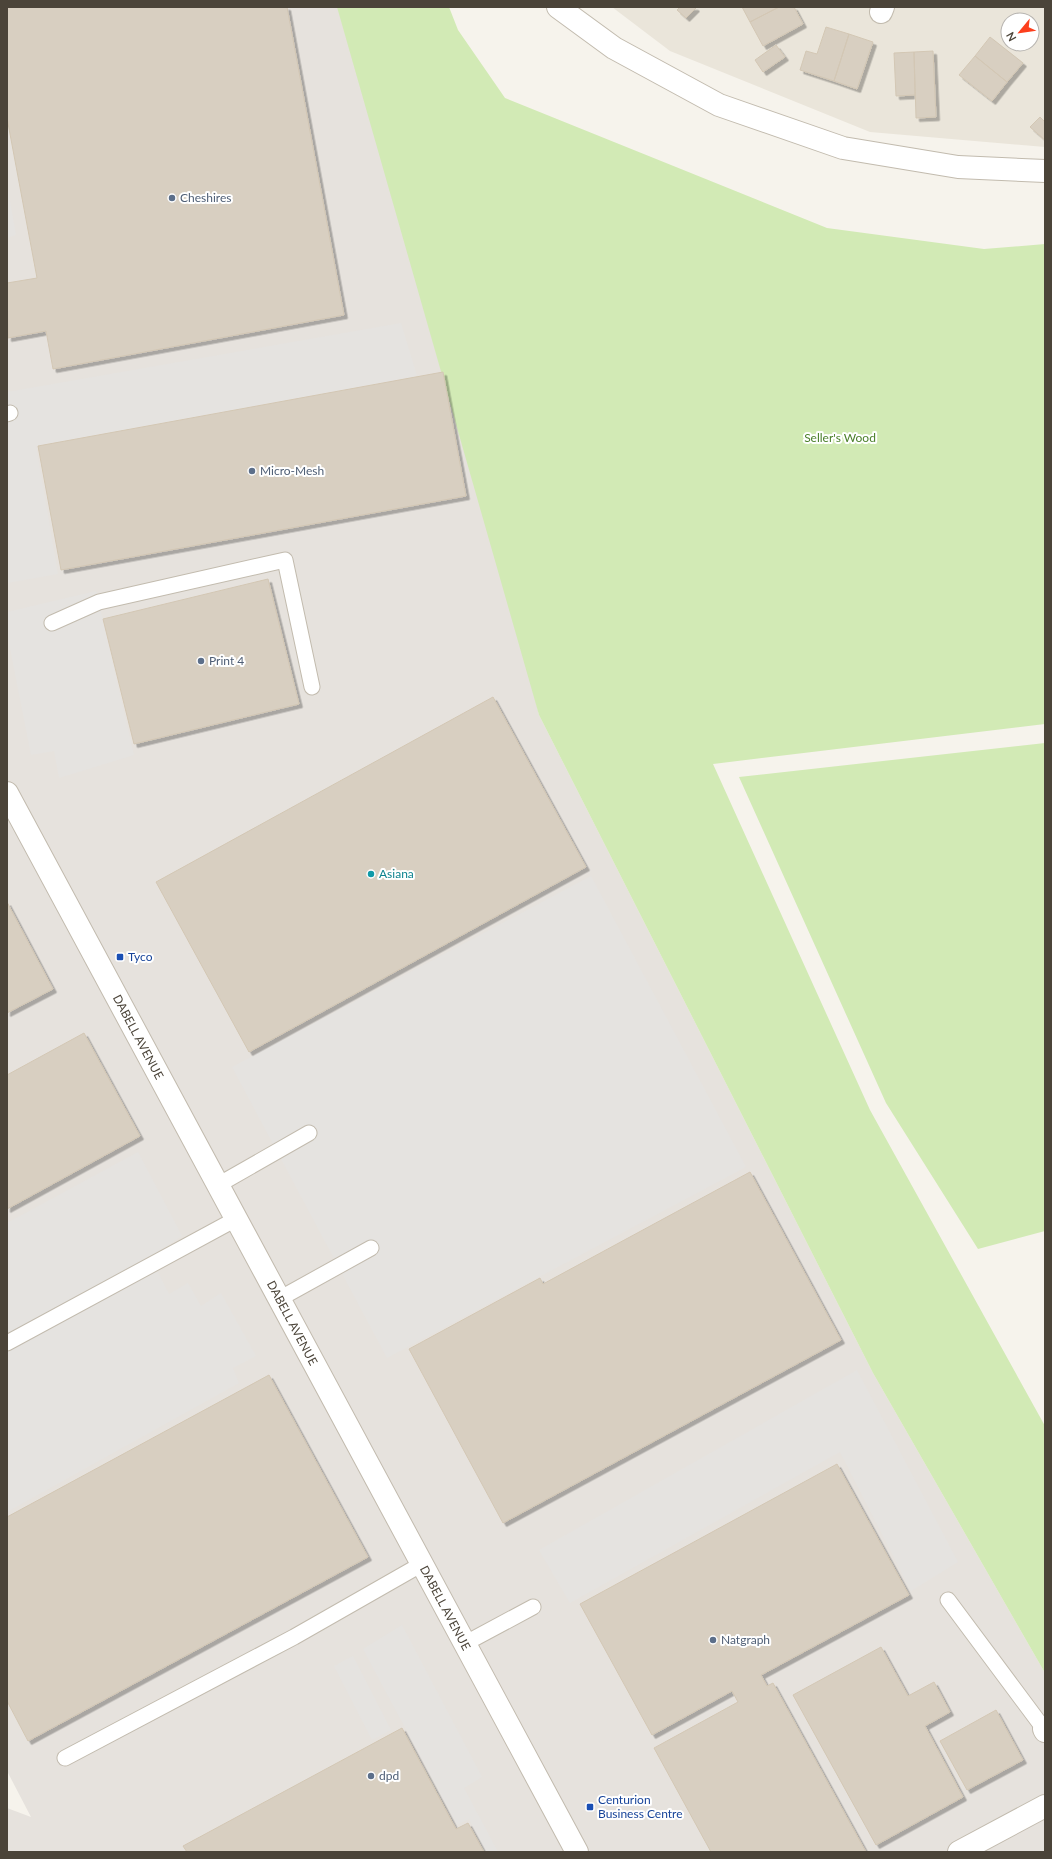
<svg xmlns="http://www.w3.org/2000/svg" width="1052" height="1859" viewBox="0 0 1052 1859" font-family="Lato,sans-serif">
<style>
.residential{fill:#eae5da;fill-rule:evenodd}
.industrial{fill:#e6e2dd}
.green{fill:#d2eab5}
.parking{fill:#e5e3e0}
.building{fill:#d8cfc1;stroke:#d3c7b4;filter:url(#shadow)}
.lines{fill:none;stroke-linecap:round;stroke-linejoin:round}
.service-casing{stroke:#c2bbae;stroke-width:17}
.minor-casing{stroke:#c2bbae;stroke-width:24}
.service{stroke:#fff;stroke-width:15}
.minor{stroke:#fff;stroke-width:22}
.service-dot{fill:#5c6f8a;stroke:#fff;stroke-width:1.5}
.culture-dot{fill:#0f9aa8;stroke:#fff;stroke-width:1.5}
.transit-dot{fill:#1a4fb4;stroke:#fff;stroke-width:1.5}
.labels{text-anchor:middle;stroke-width:4;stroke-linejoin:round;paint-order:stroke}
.service-label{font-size:12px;fill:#4e5e75;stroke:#fff;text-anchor:start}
.park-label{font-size:12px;fill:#4a7f2a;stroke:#fff}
.culture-label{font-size:12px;fill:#0d838f;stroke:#fff;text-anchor:start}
.transit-label{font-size:12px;fill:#164399;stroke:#fff;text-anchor:start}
.street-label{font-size:12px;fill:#4b4439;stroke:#fff}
</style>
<defs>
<filter id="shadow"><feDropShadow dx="3.5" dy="3.5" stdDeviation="0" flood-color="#0004"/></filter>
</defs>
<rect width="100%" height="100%" fill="#f6f3ec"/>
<!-- residential -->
<path class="residential" d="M612,7h433v140l-175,-15 -200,-81zM1008,20h24v24h-24z"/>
<!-- industrial -->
<path class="industrial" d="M7,7h370l162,708 334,658 172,300v179h-1038v-44l24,9 -24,-46z"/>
<!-- green -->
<path class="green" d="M337,7h112l9,23 47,68 322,130 157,21 61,-5v480l-332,40 157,346 175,316v247l-172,-300 -334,-658z
M1045,743v488l-67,18 -92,-146 -147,-326z"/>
<!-- parking -->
<path class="parking" d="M7,184l9,51 -9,3z
M401,323l16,53 -381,70 22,128 -51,9v-191z
M96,591l38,164 -75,23 -5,-27 -23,4 -24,-122v-21z
M591,876l155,291 -359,191 -155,-291z
M138,1152l44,84 -32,21 19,37 19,-11 13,23 20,-13 35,63 -23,12 6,15 -232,129v-289z
M857,1370l101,192 -47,29 -71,-139 -270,151 -31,-53z
M402,1625l80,152 -18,11 34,64h-12l-17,-33 -12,6 -94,-176z
M353,1656l38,74 -19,10 -38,-74z"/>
<!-- building -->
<path class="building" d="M7,7h280l57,308 -291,54 -7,-38 -38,7 -1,-55 30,-5 -30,-160z
M680,7h15l1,1 -10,10 -9,-8z
M742,7h37l-29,15z
M779,7h15l9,17 -40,22 -13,-24z
M826,27l23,7 -15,47 -34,-11 6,-19 11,3z
M849,34l24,8 -16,47 -23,-8z
M990,37l33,26 -16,19 -32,-26z
M776,45l9,12 -22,15 -8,-12z
M933,51l3,66 -20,1 -2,-66z
M914,52l1,43 -19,1 -2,-43z
M975,56l32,26 -15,19 -33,-26z
M1040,117l5,5v18l-15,-13z
M443,372l23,124 -405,74 -23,-124z
M268,579l31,125 -165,40 -31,-125z
M493,697l93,170 -337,185 -93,-170z
M7,902l46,87 -46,24z
M84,1033l56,103 -133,73v-134z
M750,1172l91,168 -338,183 -94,-174 131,-71 3,6z
M269,1375l99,182 -340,184 -21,-40v-184z
M837,1464l72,131 -148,80 6,11 6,-3 93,169h-155l-57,-104 84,-46 -6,-11 -80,44 -72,-131z
M881,1647l27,49 26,-14 16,30 -25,14 38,71 -87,48 -83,-150z
M996,1710l27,50 -56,30 -27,-49z
M402,1728l54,101 12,-6 16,29h-297l-4,-6z"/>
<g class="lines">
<!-- service casing -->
<g class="service-casing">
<path id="service" d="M7,414l3,-1
M52,623l47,-21 186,-42 27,127
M218,1185l91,-52
M279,1299l92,-51
M7,1343l229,-124
M948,1600l96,129
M464,1644l69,-37
M65,1758l229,-121 128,-73"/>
</g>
<!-- minor casing -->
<g class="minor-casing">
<path id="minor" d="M558,7l56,41 105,57 124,43 115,19 87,4
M881,12l2,-5
M7,793l570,1059
M1044,1729l1,2
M959,1852l86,-46"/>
</g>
<!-- service -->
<use href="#service" class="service"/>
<!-- minor -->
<use href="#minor" class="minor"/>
</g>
<!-- markers -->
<g class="service-dot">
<circle cx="172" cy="198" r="4"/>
<circle cx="252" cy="471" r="4"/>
<circle cx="201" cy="661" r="4"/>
<circle cx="713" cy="1640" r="4"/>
<circle cx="371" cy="1776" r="4"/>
</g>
<circle class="culture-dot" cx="371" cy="874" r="4"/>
<g class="transit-dot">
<rect x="116" y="953" width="8" height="8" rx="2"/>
<rect x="586" y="1803" width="8" height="8" rx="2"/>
</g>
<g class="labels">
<!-- service labels -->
<g class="service-label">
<text x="180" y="202">Cheshires</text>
<text x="260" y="475">Micro-Mesh</text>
<text x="209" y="665">Print 4</text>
<text x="721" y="1644">Natgraph</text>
<text x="379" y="1780">dpd</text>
</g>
<!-- park labels -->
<g class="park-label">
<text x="840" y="442">Seller's Wood</text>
</g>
<!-- culture labels -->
<g class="culture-label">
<text x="379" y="878">Asiana</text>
</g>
<!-- transit labels -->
<g class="transit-label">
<text x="128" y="961">Tyco</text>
<text x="598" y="1804">Centurion<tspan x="598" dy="14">Business Centre</tspan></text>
</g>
<!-- street labels -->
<g class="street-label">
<text transform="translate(138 1037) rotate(62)" y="4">DABELL AVENUE</text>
<text transform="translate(292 1323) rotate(62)" y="4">DABELL AVENUE</text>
<text transform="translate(445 1608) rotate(62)" y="4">DABELL AVENUE</text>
</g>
</g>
<!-- border -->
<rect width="1052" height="1859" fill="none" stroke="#4b4439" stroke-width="16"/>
<!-- north arrow -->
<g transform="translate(1020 32) rotate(241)"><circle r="19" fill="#ffffff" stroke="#b7b4b0"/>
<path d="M0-3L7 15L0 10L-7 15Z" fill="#fc3f1d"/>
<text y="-6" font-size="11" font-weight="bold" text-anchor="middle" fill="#4b4439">N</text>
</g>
</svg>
